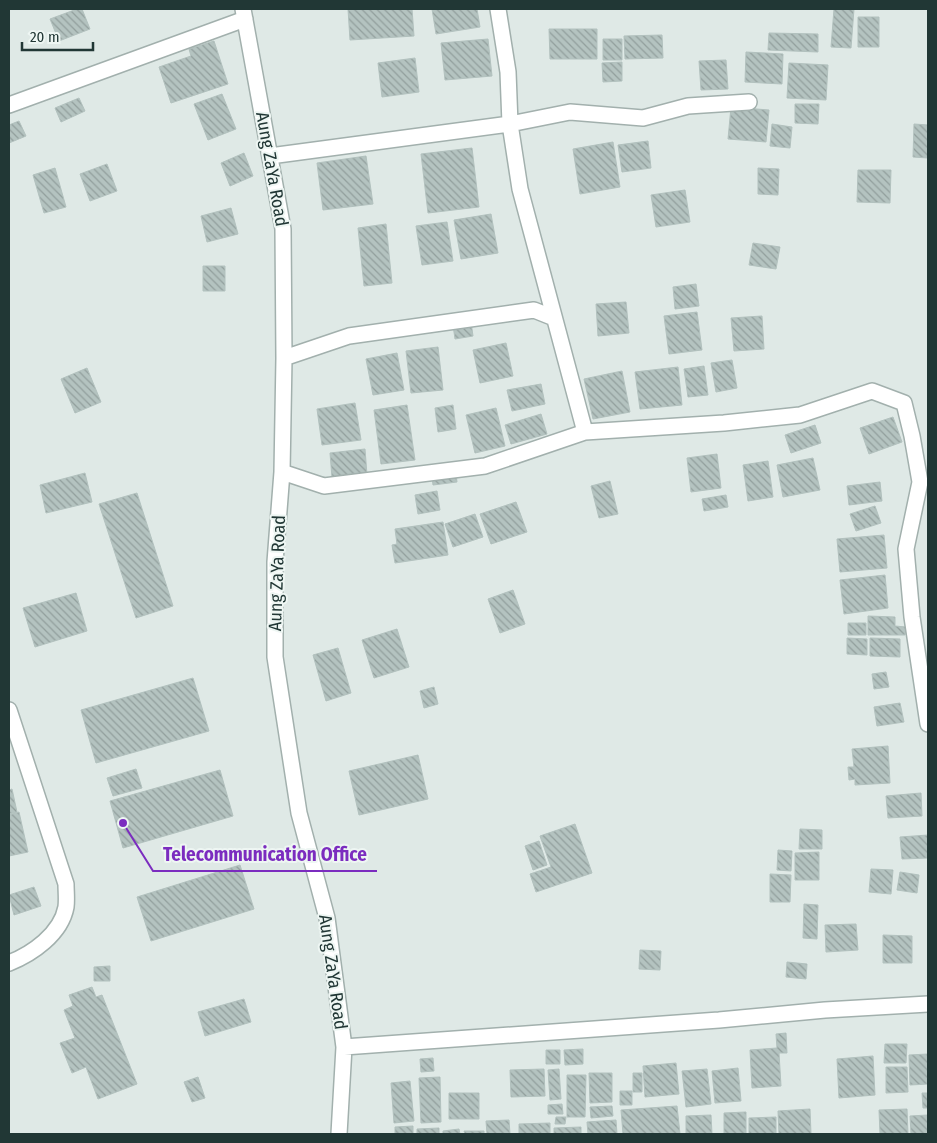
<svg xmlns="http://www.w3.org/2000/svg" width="937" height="1143" viewBox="0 0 937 1143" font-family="'Fira Sans Condensed',sans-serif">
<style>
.building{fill:url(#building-back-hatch);stroke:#b2c1be}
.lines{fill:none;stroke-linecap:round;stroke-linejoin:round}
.street-casing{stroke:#a2b0ad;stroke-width:18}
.street{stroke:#fff;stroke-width:15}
.labels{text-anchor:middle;stroke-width:4;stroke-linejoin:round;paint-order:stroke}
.street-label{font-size:18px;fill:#213735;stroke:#eef6f3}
.leader{fill:none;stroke:#7b2cbf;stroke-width:2}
.callout-dot{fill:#7b2cbf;stroke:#eef6f3;stroke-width:2}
.callout-label{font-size:19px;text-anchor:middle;font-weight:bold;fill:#7b2cbf;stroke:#eef6f3;stroke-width:4;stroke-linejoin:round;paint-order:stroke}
</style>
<defs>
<pattern id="building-back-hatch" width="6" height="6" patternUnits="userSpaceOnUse" patternTransform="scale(1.25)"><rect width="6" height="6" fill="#b4c3c0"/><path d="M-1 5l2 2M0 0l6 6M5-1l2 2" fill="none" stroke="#929f9d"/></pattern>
</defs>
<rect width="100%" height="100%" fill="#dfe9e6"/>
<!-- building -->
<path class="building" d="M77,9h5l8,20 -31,12 -9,-22z
M348,9h64l2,27 -64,4z
M432,9h45l3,18 -44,7z
M834,9h20l-3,39 -20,-1z
M858,17h21v30h-21z
M549,29h48v30h-47z
M769,33l49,1v18l-50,-2z
M662,35l1,23 -38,1 -1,-23z
M488,39l4,37 -47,4 -4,-37z
M603,39h19v21h-19z
M214,41l14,43 -57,19 -12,-36 32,-11 -2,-7z
M746,52l37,2 -1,30 -37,-2z
M415,58l4,34 -37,5 -4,-34z
M726,60l2,29 -27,1 -2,-29z
M622,62v19l-19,1 -1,-19z
M789,63l39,2 -2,35 -39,-2z
M222,94l14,35 -28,11 -14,-36z
M79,98l6,13 -24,11 -6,-14z
M795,104h24l-1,20 -23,-1z
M731,107l38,3 -3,32 -38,-3z
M19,121l7,15 -17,7v-18z
M772,124l20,3 -2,21 -20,-2z
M914,124l14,1v33l-15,-1z
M648,141l3,27 -29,4 -4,-27z
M613,142l7,45 -40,7 -7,-45z
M472,148l7,59 -51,6 -7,-59z
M244,153l9,23 -23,10 -9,-23z
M366,156l7,48 -50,6 -6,-47z
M107,164l10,27 -27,10 -10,-27z
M55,168l11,39 -22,6 -11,-38z
M758,168l21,1 -1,26 -20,-1z
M858,170h33l-1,33 -33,-1z
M685,190l5,32 -34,5 -5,-32z
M231,208l7,26 -31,8 -6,-26z
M491,214l7,39 -37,6 -7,-39z
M447,222l6,39 -31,4 -6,-39z
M386,224l6,59 -28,3 -6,-58z
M753,243l27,4 -4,22 -27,-4z
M203,266h22v25h-22z
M696,284l3,22 -24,3 -2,-22z
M626,302l3,31 -31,3 -2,-32z
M697,312l5,38 -33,4 -5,-38z
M762,316l2,33 -30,2 -3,-33z
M471,322l2,14 -18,3 -2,-14z
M506,343l7,33 -33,7 -7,-33z
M438,347l5,43 -32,3 -5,-42z
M397,353l7,37 -31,5 -7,-36z
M732,360l5,28 -21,4 -5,-29z
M704,366l4,29 -20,2 -4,-28z
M678,367l4,38 -42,4 -5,-37z
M87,368l14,34 -26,11 -14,-34z
M622,371l8,41 -37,7 -9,-40z
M541,384l4,20 -33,7 -5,-21z
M355,403l6,37 -39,5 -5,-36z
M407,405l8,55 -34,4 -7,-54z
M453,405l3,24 -18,3 -3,-24z
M496,408l9,38 -30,7 -9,-38z
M541,414l6,20 -36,10 -6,-19z
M893,417l9,25 -33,12 -9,-26z
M815,425l6,18 -30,10 -6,-18z
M365,449l2,26 -35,3 -2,-25z
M717,454l4,34 -30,4 -4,-34z
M813,458l7,32 -37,7 -6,-32z
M768,461l5,36 -25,4 -5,-36z
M85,473l7,29 -46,11 -6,-28z
M456,474l1,8 -24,3 -1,-8z
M610,481l8,33 -19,4 -8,-32z
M880,482l2,19 -33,4 -2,-19z
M437,491l3,19 -22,4 -3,-19z
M137,493l36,113 -37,12 -37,-114z
M726,495l2,12 -24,4 -2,-12z
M516,502l11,30 -36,12 -11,-30z
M875,506l6,17 -25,8 -6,-17z
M475,514l8,23 -30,10 -8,-23z
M443,522l5,33 -53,8 -3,-18 5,-1 -2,-15z
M884,535l3,33 -47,4 -3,-33z
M885,575l3,33 -44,6 -4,-34z
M513,590l12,34 -25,9 -12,-34z
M76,593l11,38 -52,16 -12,-39z
M868,616l27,1v9l11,1 -1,8h-37z
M848,623h18v12h-18z
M397,629l12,38 -35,11 -12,-38z
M847,638l20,1v16l-20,-1z
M870,638l30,1v18l-30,-1z
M338,648l13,45 -25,8 -13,-46z
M886,672l3,15 -15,2 -2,-15z
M193,678l16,53 -113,32 -15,-53z
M434,687l4,17 -14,4 -4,-17z
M900,703l4,19 -27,4 -3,-19z
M888,746l2,37 -35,2v-6l-6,1 -1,-13h6l-2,-18z
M418,755l10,44 -69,16 -10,-44z
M136,769l6,19 -29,8 -6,-18z
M220,770l13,46 -110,32 -13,-47z
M12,789l5,23 -8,2v-24z
M921,793l1,23 -34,2 -2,-22z
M19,812l9,40 -19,4v-41z
M575,824l17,49 -56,19 -6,-18 21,-7 -11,-31z
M800,829l22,1v19h-23z
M928,835v23l-26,1 -2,-22z
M539,841l8,24 -14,5 -8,-24z
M778,850l14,1 -1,20 -14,-1z
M819,852v28h-24v-27z
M240,865l14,44 -103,32 -14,-44z
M871,869l22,1 -2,24 -22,-2z
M900,872l19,3 -2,18 -20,-3z
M770,874l21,1 -1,27h-20z
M34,887l7,19 -27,9 -5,-20z
M804,904l14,1 -1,34 -14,-1z
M856,924l2,26 -32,2 -1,-27z
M883,935l29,1v27h-29z
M640,950l21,1 -1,19 -21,-1z
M787,962l20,2 -1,15 -20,-2z
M110,966v15h-16v-14z
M92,987l4,10 6,-2 35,89 -39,15 -12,-32 -14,6 -12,-30 15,-5 -11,-28 9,-4 -4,-11z
M244,999l7,23 -46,14 -7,-24z
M786,1033l1,20h-8l2,33 -29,2 -2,-38 27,-2 -1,-14z
M885,1044h22l-1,19h-22z
M583,1049v15l-18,1 -1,-15z
M546,1050h14v14h-14z
M928,1054v30l-18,1 -1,-30z
M873,1056l2,39 -36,3 -2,-39z
M433,1058l1,13 -13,1 -1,-13z
M676,1063l3,31 -34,3 -2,-31z
M886,1067h21l1,25 -22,1z
M738,1068l3,33 -26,2 -3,-32z
M544,1069l1,27 -34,1 -1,-27z
M559,1069l2,30 -11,1 -2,-30z
M707,1069l4,35 -25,3 -4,-36z
M589,1073h23v29l-22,1z
M633,1073h9v19h-9z
M567,1075h19l-1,42h-18z
M198,1077l7,21 -13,4 -8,-20z
M440,1077l1,45 -20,1 -2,-45z
M410,1081l4,40 -20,2 -3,-40z
M620,1091h12v14h-12z
M449,1093h30v26h-30z
M922,1093h6v15h-5z
M562,1104l1,10h-15v-9z
M612,1106l1,10 -22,2 -1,-11z
M677,1106l3,28h-57l-2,-24z
M810,1109l1,25h-32l-1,-23z
M907,1109l1,25h-28l-1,-24z
M746,1112v22h-22v-21z
M711,1115l1,19h-26v-18z
M928,1115v19h-17l-1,-18z
M556,1117h10l-1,7h-10z
M776,1117v17h-27v-16z
M509,1120l1,14h-23l-1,-13z
M616,1120l1,14h-29l-1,-12z
M550,1123v11h-31v-10z
M413,1126v8h-18v-7z
M581,1127v7h-27v-6z
M439,1128v6h-22v-5z
M459,1129l1,5h-17v-3z
M464,1131h20v3h-19z"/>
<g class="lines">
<!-- street casing -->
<g class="street-casing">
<path id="street" d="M243,9l40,220 1,129 -2,114 -7,90v95l24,156 28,105 17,129 -5,87
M498,9l10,63 2,52 10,65 65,243
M9,105l236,-86
M270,156l240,-32 60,-12 73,6 45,-12 61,-4
M284,358l65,-22 185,-26 20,8
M282,472l42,14 161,-20 100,-34 139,-9 76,-8 72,-24 32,12 8,33 8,46 -14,67 6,68 16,107
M9,710l57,174c0,7 1,16 0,23 -5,27 -34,47 -57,56
M344,1047l375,-27 106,-10 103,-6"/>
</g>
<!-- street -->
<use href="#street" class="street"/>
</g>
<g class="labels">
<!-- street labels -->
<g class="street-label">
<text transform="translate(272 169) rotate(80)" y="6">Aung ZaYa Road</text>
<text transform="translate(277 573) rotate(-88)" y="6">Aung ZaYa Road</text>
<text transform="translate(333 972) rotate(82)" y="6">Aung ZaYa Road</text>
</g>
</g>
<!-- callouts -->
<path class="leader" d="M123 823L153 871H377"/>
<circle class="callout-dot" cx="123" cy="823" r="5"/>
<g class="callout-label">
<text x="265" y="861">Telecommunication Office</text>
</g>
<!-- border -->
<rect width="937" height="1143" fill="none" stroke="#213735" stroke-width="20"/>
<!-- scale -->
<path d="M22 42v8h71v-8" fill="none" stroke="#213735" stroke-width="2.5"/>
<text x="30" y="42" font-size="15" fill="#213735" stroke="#eef6f3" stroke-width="4" paint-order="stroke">20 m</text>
</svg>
